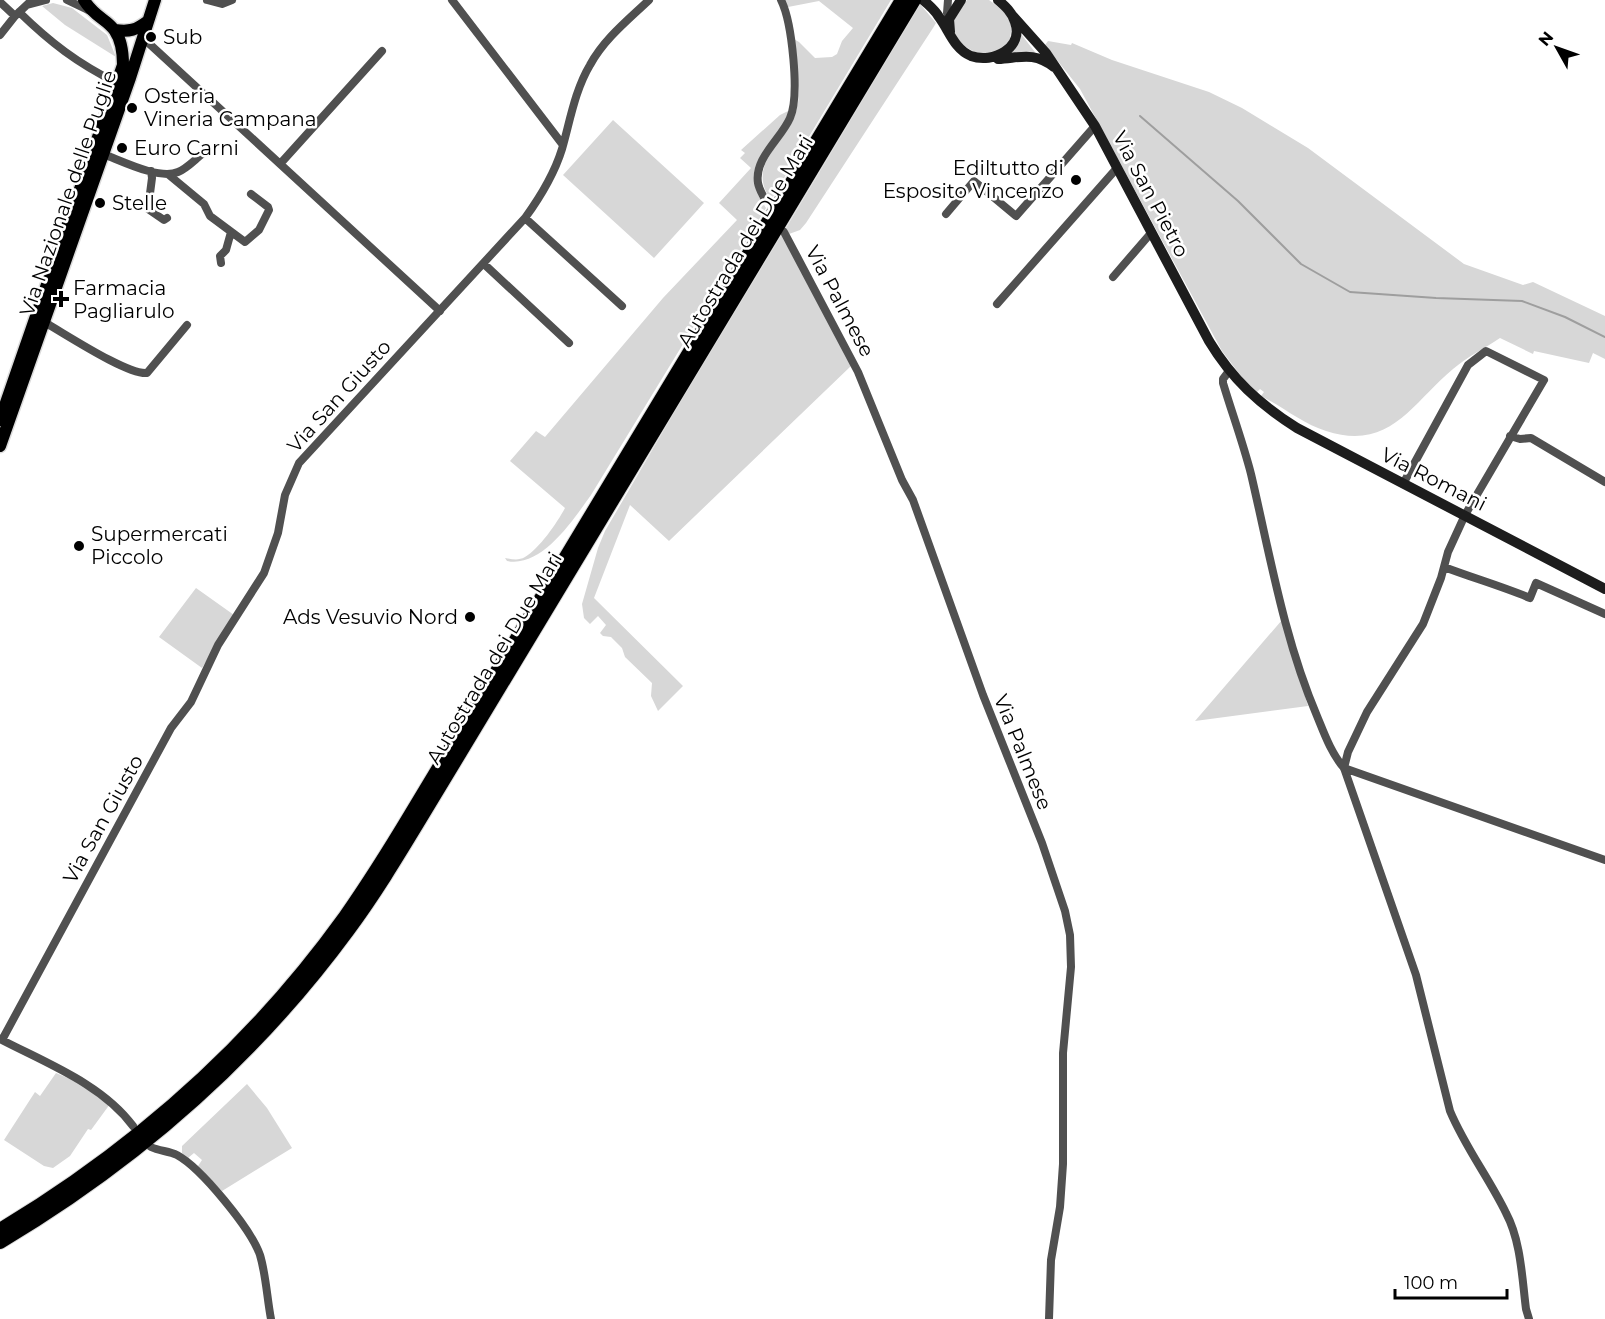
<svg xmlns="http://www.w3.org/2000/svg" width="1605" height="1319" viewBox="0 0 1605 1319" font-family="Montserrat,sans-serif">
<style>
.green{fill:#d7d7d7}
.lines{fill:none;stroke-linecap:round;stroke-linejoin:round}
.stream{stroke:#9e9e9e;stroke-width:2}
.primary-casing{stroke:#dbdbdb;stroke-width:15}
.highway-casing{stroke:#dbdbdb;stroke-width:16}
.street{stroke:#505050;stroke-width:8}
.secondary{stroke:#1d1d1d;stroke-width:10}
.primary{stroke:#000;stroke-width:12}
.highway{stroke:#000;stroke-width:14}
.poi-dot{fill:#000;stroke:#fff;stroke-width:2}
.labels{text-anchor:middle;stroke-width:5;stroke-linejoin:round;paint-order:stroke}
.poi-label{font-size:20px;fill:#000;stroke:#fff;text-anchor:start}
.street-label{font-size:20px;fill:#000;stroke:#fff}
</style>
<rect width="100%" height="100%" fill="#fff"/>
<!-- green -->
<path class="green" d="M784,0h107l-120,200c-27,-38 19,-57 26,-92 5,-21 -2,-48 -5,-70l7,4 16,16 17,-1 5,-3 5,-13 11,-13 -34,-27 -31,6z
M967,0h22c22,16 26,21 19,47 -6,3 -15,8 -22,8 -16,-2 -37,-17 -32,-35 2,-6 9,-15 13,-20z
M53,3l19,5 35,27 9,22 -51,-32 -23,-19z
M920,4l16,19 -3,5 -127,195 -6,7 -11,4 -3,-6z
M1018,30l20,26 -31,-2z
M1048,41l23,4 1,-2 40,17 97,32 33,16 66,40 156,116 59,21 10,-3 72,34v43l-12,-6 -4,10 -55,-12 -1,3 -33,-16c-15,10 -33,19 -47,31 -41,34 -63,83 -127,62 -23,-7 -43,-24 -65,-35l3,-4 -4,-3 -3,3 -13,-12 -22,-29 -142,-262 -35,-44z
M790,110l-2,9 -25,37 -6,33 2,8 7,11 -175,287c-18,25 -49,73 -84,66l-2,-3c7,1 13,3 20,-1 14,-8 32,-34 40,-49l-55,-47 26,-30 9,6 118,-139 74,-78 -18,-17 32,-35 -11,-10 5,-5 -4,-3 39,-35z
M613,120l91,83 -50,55 -91,-83z
M782,234l69,132 -182,175 -39,-36 -36,93 89,88 -25,25 -7,-15 1,-13 -27,-26 -3,-9 -11,-11 -8,-1 -3,-3 6,-8 -8,-9 -8,8 -6,-6 -2,-14 16,-56 7,-17 74,-127z
M196,588l38,27 -32,53 -43,-31z
M1282,620l26,86 -113,15z
M56,1073l19,8 35,23 -19,26 -3,-1 -18,27 -17,12 -9,-2 -40,-26 31,-48 5,4z
M247,1084l20,24 25,40 -70,43 -24,-25 4,-6 -8,-7 -6,5 -6,-5v-7z"/>
<g class="lines">
<!-- stream -->
<path class="stream" d="M1140,116l98,85 63,63 49,28 86,6 86,3 43,16 40,20"/>
<!-- primary casing -->
<g class="primary-casing">
<path id="primary" d="M115,30c15,2 21,0 33,-9
M0,420l123,-355c0,-11 -1,-24 -8,-34 -8,-12 -21,-14 -31,-31
M0,446l130,-368 25,-78"/>
</g>
<!-- highway casing -->
<g class="highway-casing">
<path id="highway" d="M0,1230c135,-81 253,-185 345,-313 23,-33 45,-68 66,-103l491,-814
M0,1242c136,-81 254,-184 348,-312 26,-35 49,-73 72,-111l494,-819"/>
</g>
<!-- street -->
<path class="street" d="M67,0l23,11
M207,0l15,4 10,-4
M452,0l111,145
M948,0l-1,13 2,6
M0,2l15,14
M27,5l19,-5
M19,12c32,31 58,51 98,71
M0,35l15,-19 17,-16
M143,38l297,273
M103,154c19,7 56,26 75,18 10,-4 18,-14 27,-20
M280,164l102,-113
M151,171l1,7 -4,31 16,11 3,-2
M169,175l35,29 6,12 35,26 14,-12 10,-20 -1,-3 -17,-13
M765,200c-2,-5 -6,-11 -7,-17 -4,-25 23,-44 32,-65 10,-22 2,-96 -9,-118
M946,214l28,-33 42,35 79,-90
M525,218l97,88
M784,232l74,140 44,108 11,20 70,195 59,148 23,68 5,24 1,32 -8,86v111l-3,43 -9,53 -2,59
M221,263l-1,-7 6,-6 5,-18
M484,264l85,79
M1113,277l38,-44
M997,304l120,-136
M44,322c20,11 83,53 103,51l40,-48
M1229,371l-6,8v4c9,30 20,60 28,91 19,81 33,165 66,242 7,17 14,37 27,52l72,207 34,136c15,36 39,67 56,102 15,28 16,65 20,96l3,10
M1510,436l10,3 11,-1 74,44
M1444,567c29,11 57,19 86,31l6,-15 69,31
M1344,768l4,-16 19,-40 56,-88 18,-46 7,-26 17,-37 79,-135 -58,-29 -18,14 -65,119
M1344,768l261,92
M0,1039c46,24 102,45 133,87
M2,1040l169,-312 20,-26 27,-57 46,-72 14,-40 7,-38 14,-32 226,-245c16,-22 29,-43 37,-69 8,-28 13,-59 28,-84 14,-26 38,-45 59,-65
M151,1147c8,4 18,4 26,8 24,13 74,74 83,100 6,20 7,43 11,64"/>
<!-- secondary -->
<path class="secondary" d="M923,0c6,5 12,10 16,17 10,13 15,32 32,39 22,8 53,-8 44,-34 -3,-10 -10,-16 -17,-22
M1012,15l34,38 49,73 114,215c23,38 50,63 88,87l308,161
M950,32l-1,-13 12,-19
M998,59c22,-1 35,-8 56,8"/>
<!-- primary -->
<use href="#primary" class="primary"/>
<!-- highway -->
<use href="#highway" class="highway"/>
</g>
<!-- markers -->
<g class="poi-dot">
<circle cx="151" cy="37" r="6"/>
<circle cx="132" cy="108" r="6"/>
<circle cx="122" cy="148" r="6"/>
<circle cx="1076" cy="180" r="6"/>
<circle cx="100" cy="203" r="6"/>
<path d="M58 290h6v6h6v6h-6v6h-6v-6h-6v-6h6z"/>
<circle cx="79" cy="546" r="6"/>
<circle cx="470" cy="617" r="6"/>
</g>
<g class="labels">
<!-- poi labels -->
<g class="poi-label">
<text x="163" y="44">Sub</text>
<text x="144" y="103">Osteria<tspan x="144" dy="23">Vineria Campana</tspan></text>
<text x="134" y="155">Euro Carni</text>
<text x="1064" y="175" text-anchor="end">Ediltutto di<tspan x="1064" dy="23">Esposito Vincenzo</tspan></text>
<text x="112" y="210">Stelle</text>
<text x="73" y="295">Farmacia<tspan x="73" dy="23">Pagliarulo</tspan></text>
<text x="91" y="541">Supermercati<tspan x="91" dy="23">Piccolo</tspan></text>
<text x="458" y="624" text-anchor="end">Ads Vesuvio Nord</text>
</g>
<!-- street labels -->
<g class="street-label">
<text transform="translate(68 193) rotate(-71)" y="7">Via Nazionale delle Puglie</text>
<text transform="translate(1151 194) rotate(62)" y="7">Via San Pietro</text>
<text transform="translate(745 241) rotate(-59)" y="7">Autostrada dei Due Mari</text>
<text transform="translate(840 301) rotate(62)" y="7">Via Palmese</text>
<text transform="translate(339 396) rotate(-48)" y="7">Via San Giusto</text>
<text transform="translate(1434 479) rotate(27)" y="7">Via Romani</text>
<text transform="translate(494 658) rotate(-59)" y="7">Autostrada dei Due Mari</text>
<text transform="translate(1023 752) rotate(68)" y="7">Via Palmese</text>
<text transform="translate(103 819) rotate(-61)" y="7">Via San Giusto</text>
</g>
</g>
<!-- north arrow -->
<g transform="translate(1557 48) rotate(310)" stroke="#ffffff" stroke-width="4.5" paint-order="stroke">
<path d="M0-4.5L10 22L0 15L-10 22Z" fill="#000000"/>
<text y="-9" font-size="16" font-weight="bold" text-anchor="middle" fill="#000000">N</text>
</g>
<!-- scale -->
<path d="M1395 1289v9h112v-9" fill="none" stroke="#000000" stroke-width="3"/>
<text x="1404" y="1289" font-size="18" fill="#000000" stroke="#ffffff" stroke-width="4.5" paint-order="stroke">100 m</text>
</svg>
